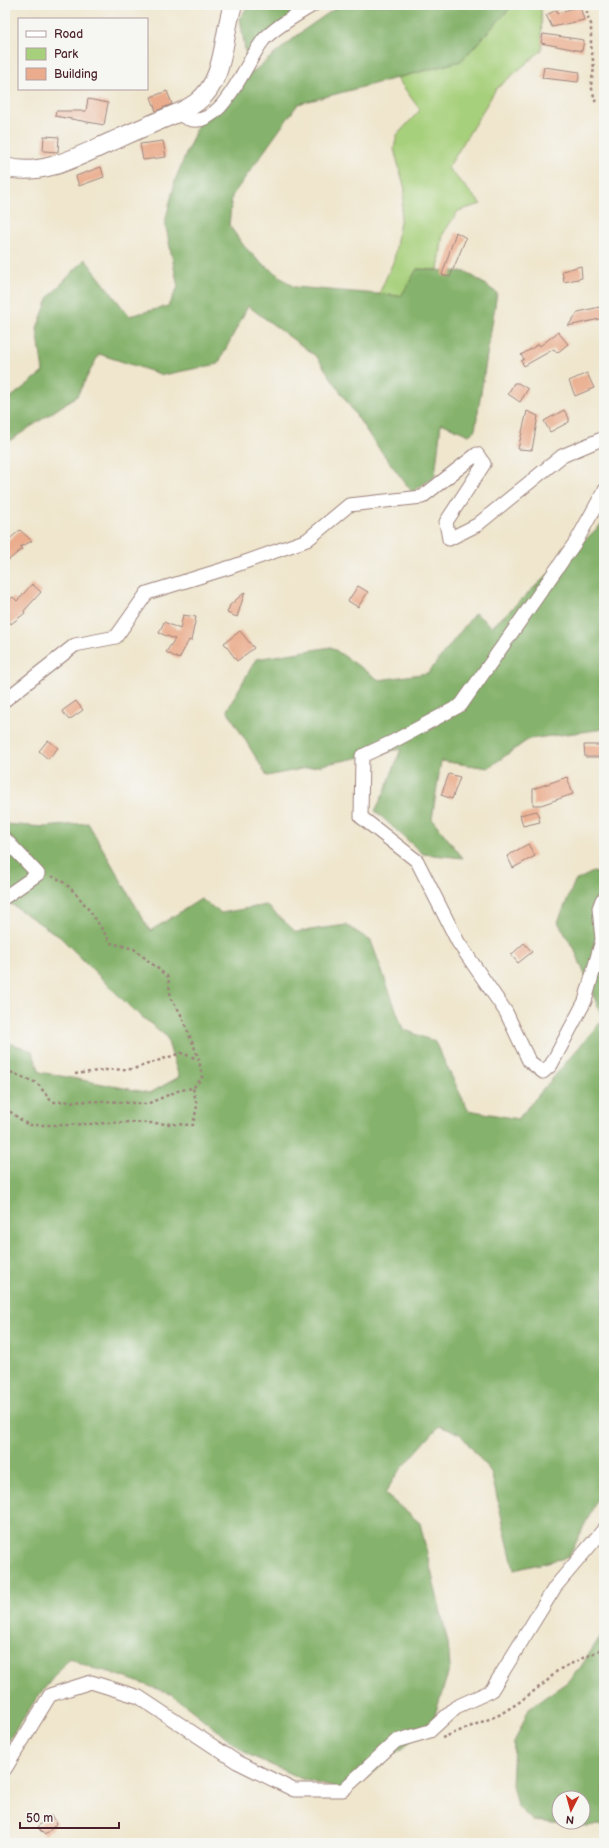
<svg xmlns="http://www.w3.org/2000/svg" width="609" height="1848" viewBox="0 0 609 1848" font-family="'Balsamiq Sans',sans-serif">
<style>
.green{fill:#a7d07c;stroke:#787854}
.forest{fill:#85b26c;stroke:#68684c;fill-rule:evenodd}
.building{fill:#eaac8c}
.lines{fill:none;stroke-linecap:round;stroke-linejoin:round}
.street-casing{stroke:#9c827c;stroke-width:15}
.secondary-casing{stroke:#9c827c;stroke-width:20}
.path{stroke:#9c827c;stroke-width:2.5;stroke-dasharray:3 3;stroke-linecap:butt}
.street{stroke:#fff;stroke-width:13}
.secondary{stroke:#fff;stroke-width:18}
</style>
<rect width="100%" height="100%" fill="#f6f6f2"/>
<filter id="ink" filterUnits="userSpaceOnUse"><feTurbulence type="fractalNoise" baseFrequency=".025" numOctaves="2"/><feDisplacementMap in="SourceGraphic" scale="8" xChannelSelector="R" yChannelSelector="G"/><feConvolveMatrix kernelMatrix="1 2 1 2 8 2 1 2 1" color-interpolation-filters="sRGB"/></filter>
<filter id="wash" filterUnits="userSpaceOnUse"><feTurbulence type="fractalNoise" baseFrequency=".012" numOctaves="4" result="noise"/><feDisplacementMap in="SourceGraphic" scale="16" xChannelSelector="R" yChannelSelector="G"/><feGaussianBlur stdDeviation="0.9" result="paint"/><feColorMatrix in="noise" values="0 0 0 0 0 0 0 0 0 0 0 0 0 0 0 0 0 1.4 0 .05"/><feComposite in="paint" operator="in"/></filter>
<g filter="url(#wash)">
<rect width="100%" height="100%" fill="#efe6cd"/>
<!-- green -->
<path class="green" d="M513,5h28l1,45 -46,39 -48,79 33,36 -23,7 -15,23 -5,36 -21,-1 -15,27 -23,-2 15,-34 11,-71 -11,-40 3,-14 23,-25 -23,-32 64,-17z"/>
<!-- forest -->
<path class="forest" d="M249,5h59l-62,51 -6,-38z
M340,5h173l-52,56 -163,43 -66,92 -3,29 15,21 15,15 35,26 107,9 16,-27 50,3 30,21 -22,137 -6,5 -28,-12 -6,53 -23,16 -40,-53 -55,-82 -69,-51 -30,58 -55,11 -64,-21 -22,42 -72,48v-42l38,-30 -6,-44 12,-31 36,-38 44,57 39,-10 10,-19 -13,-65 11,-44 24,-58 49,-45 55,-45z
M604,522v207l-75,10 -41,29 -47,-7 -9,58 31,39 -40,-4 -48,-43 10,-20 16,-42 -134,27 -40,-66 29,-51 75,-12 48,33 49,-7 47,-60 17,14z
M88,823l62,108 51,-32 20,14 45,-8 30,27 50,-7 25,16 32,88 32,13 33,68 50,9 85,-100 -27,-66 -18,-31 17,-41 18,-9 11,2v611l-35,72 -55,13 -23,-98 -31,-38 -21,-8 -43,49 -11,19 35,29 28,120 2,24 -20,64 -16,7 -53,45 -18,7 -41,-11 -53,-24 -78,-61 -61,-22 -18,-4 -23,-10 -33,41 -31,47v-705l27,10 8,21 110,21 29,-16 -13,-41 -35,-28 -71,-71 -55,-37v-76l40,3z
M604,1631v194l-23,1 -48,-5 -16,-15 -5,-21 2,-42 15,-35 37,-25 14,-15zM559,1798h24v24h-24z"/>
<g id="blocks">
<!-- building -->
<path class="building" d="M580,6l4,14 -32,7 -6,-12 11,-5 1,3z
M543,34l41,6 -2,11 -41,-8z
M544,67l36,5 -2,10 -36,-4z
M167,91l5,13 -16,7 -5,-14z
M88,99l20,4 -4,22 -49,-9 1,-5h30z
M44,136l15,1 -1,15 -15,-1z
M163,141l3,16 -23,3 -3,-16z
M101,167l3,10 -25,9 -3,-10z
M456,232l10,6 -16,39 -8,-2z
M581,266l1,12 -18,4 -2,-11z
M604,306v12l-36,8 10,-14z
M558,332l10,12 -11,9 -3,-4 -30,17 -3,-5 3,-2 -3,-4 18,-11 1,2z
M587,373l7,15 -19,8 -6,-15z
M514,383h4l10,6 -8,13 -12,-8z
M564,410l5,8v4l-19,10 -6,-11z
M527,411l11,5 -6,34 -14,-1z
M20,530l12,11 -12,6 2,2 -17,14v-20z
M32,584l9,8 -17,19 1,2 -14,11 -1,-2 -5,3v-22l8,-6 4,4z
M358,586l10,6 -10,15 -10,-6z
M245,592l-8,25 -10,-4 3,-8z
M183,615l13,2 -5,24 -2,-1 -10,19 -13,-7 9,-13 -16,-6 5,-11 16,7z
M240,631l14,17 -17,13 -13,-18z
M76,701l7,9 -14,10 -7,-9z
M48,740l10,8 -10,11 -9,-8z
M584,745h20v12h-19z
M449,774l11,3 -8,22 -11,-4z
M567,777l6,17 -32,11h-8v-16z
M537,811l3,11 -17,4 -3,-11z
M528,844l7,12 -22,12 -6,-12z
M524,943l8,9 -14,11 -7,-8z
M50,1815l7,8 -12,12 -8,-8z"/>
</g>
</g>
<g filter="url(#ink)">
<use href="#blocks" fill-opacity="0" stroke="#9c827c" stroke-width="1"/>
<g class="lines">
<!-- street casing -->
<g class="street-casing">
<path id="street" d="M180,112l4,5c37,20 63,-60 81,-79 14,-13 31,-23 48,-33
M604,491l-27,49 -116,165 -69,37 -30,14 -1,61 56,44 41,81 48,70 23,49 14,11 8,-7 34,-64 17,-61 -3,-32 3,-8 2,1
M5,700l70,-55 41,-8 31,-44 84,-26 76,-27 42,-35 73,-8 55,-43 7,10 -38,58 3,17 28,-14 85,-69 42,-18
M5,839l33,35 -33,23
M5,1769l45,-74 41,-13 48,15 98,65 57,28h49l53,-49 34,-10 26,-24 35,-16 64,-104 49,-58"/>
</g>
<!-- secondary casing -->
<g class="secondary-casing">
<path id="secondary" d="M5,167c37,11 75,-12 108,-26 22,-10 45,-20 67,-29 6,-3 12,-6 17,-10 29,-22 25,-65 36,-97"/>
</g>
<!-- path -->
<path class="path" d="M587,5v10l4,9v21l3,23 -3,17 5,19
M5,1070l32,13 15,19 53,-1 42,3 33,-14 13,-2 9,-10 -3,-19 -19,-47 -9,-13 -3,-22 -34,-28 -23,-6c-12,-18 -39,-64 -61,-67
M75,1074l30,-4 28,-1 48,-16 17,6
M5,1108l23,17h38l64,-3 63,3 4,-19 -4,-18
M442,1738l57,-23 19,-12 28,-21 12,-12 46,-22"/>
<!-- street -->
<use href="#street" class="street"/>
<!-- secondary -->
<use href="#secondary" class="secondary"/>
</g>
</g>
<!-- margin -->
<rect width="609" height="1848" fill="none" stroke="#f6f6f2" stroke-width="20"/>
<!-- legend -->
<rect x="18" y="18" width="130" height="72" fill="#f6f6f2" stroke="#b1a0a2"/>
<rect x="26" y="31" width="20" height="6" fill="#ffffff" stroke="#b1a0a2"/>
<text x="54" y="38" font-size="12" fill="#4a1f2b">Road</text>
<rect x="26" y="48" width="20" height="12" fill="#a7d07c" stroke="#b1a0a2"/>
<text x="54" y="58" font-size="12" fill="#4a1f2b">Park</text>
<rect x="26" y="68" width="20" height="12" fill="#eaac8c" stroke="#b1a0a2"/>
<text x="54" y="78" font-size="12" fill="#4a1f2b">Building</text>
<!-- north arrow -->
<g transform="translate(571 1810) rotate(186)"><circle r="19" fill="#f6f6f2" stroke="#b1a0a2"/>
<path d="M0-3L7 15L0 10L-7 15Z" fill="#c8321e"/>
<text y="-6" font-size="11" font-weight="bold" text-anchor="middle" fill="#4a1f2b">N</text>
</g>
<!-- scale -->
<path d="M20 1822v6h99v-6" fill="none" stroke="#4a1f2b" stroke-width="2"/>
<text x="26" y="1822" font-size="12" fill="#4a1f2b" stroke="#f6f6f2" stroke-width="3" paint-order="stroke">50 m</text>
</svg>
